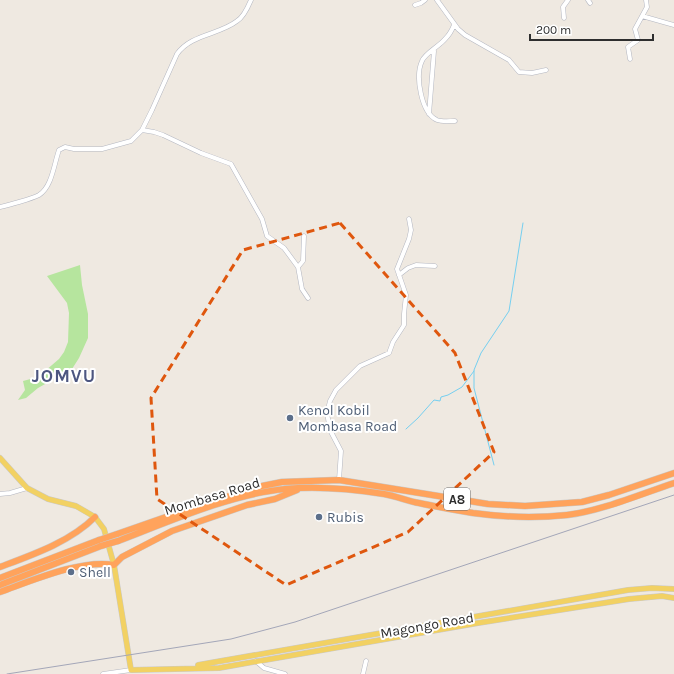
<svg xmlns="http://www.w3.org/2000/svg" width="674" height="674" viewBox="0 0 674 674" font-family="Karla,sans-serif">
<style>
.green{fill:#b6e59e}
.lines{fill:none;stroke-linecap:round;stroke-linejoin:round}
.stream{stroke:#75cff0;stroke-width:1}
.minor-casing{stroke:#b4b7c1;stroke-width:5}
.major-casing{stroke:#c9c9c9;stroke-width:6}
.highway-casing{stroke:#c9c9c9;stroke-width:7}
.minor{stroke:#fff;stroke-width:4}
.major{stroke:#f2d163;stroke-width:5}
.highway{stroke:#ffa35c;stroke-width:6}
.rail{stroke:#a3a6b8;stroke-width:1}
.highway-bridge-casing{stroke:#c9c9c9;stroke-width:7;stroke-linecap:butt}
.highway-bridge{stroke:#ffa35c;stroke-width:6}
.marked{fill:none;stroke:#df570e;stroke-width:3;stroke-dasharray:8 5;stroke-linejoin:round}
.service-dot{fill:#5c6f8a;stroke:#fff;stroke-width:1.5}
.labels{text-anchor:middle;stroke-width:4;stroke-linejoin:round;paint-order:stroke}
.shield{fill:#fff;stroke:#6d6d6d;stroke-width:1}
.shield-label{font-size:13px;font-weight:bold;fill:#2e2e2e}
.service-label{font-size:14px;fill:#4e5e75;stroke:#fff;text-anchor:start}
.street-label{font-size:14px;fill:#2e2e2e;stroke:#fff}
.district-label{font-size:18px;font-weight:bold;letter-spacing:1px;fill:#4d5680;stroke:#fff}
</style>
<rect width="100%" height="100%" fill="#efe9e1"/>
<!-- green -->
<path class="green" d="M80,265l2,20 6,29v24l-9,20 -7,11 -34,19 -12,10 -8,2 7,-10 -2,-9 15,-4 21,-18 5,-7 4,-10 1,-29 -2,-10 -20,-27z"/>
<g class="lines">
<!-- stream -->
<path class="stream" d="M406,429l12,-11 16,-18 6,1 1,-4 7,-2 14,-8 12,-16
M494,465l-20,-77v-18l7,-17 28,-42 14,-88"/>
<!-- minor casing -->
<g class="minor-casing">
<path id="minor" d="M437,0l21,29 7,6 44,25 10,12 13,1 14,-3
M588,0l2,3
M415,5l6,-2 4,-3
M642,16l32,9
M564,18l-1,-11 5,-7
M454,25c-2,5 -5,10 -8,13 -6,8 -21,15 -24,23 -7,15 -1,52 15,59 5,2 12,1 18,1
M630,59l-2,-12 10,-7 -3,-11 12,-22 -1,-7
M429,114l5,-63
M142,130l10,-20 25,-56c14,-20 42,-19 60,-33 7,-4 11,-14 14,-21
M0,207c9,-2 31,-8 39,-12 13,-8 15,-31 20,-45l6,-3 9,2h28l29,-8 11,-11 12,2 9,3 38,18 30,11 31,55 5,17 17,12 14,19 4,22 6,9
M298,267l5,-6 1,-25
M399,275l9,-7 8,-3 19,1
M339,480l2,-29 -11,-21 -3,-17 3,-12 6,-11 24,-24 29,-13 4,-11 11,-17v-11l2,-19 -9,-26 12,-30 2,-9 -2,-11
M0,494l10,-1 17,-5
M256,661l8,7 21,6
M103,674l28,-4
M363,674l3,-13"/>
</g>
<!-- major casing -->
<g class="major-casing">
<path id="major" d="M0,458l27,30 21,11 28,7 19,11 9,12 10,36 17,105 88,-2 259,-45 151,-24 33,-3 12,2
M198,665l430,-75 24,-2 22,1"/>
</g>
<!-- highway casing -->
<g class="highway-casing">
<path id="highway" d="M117,534l92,-32 53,-16 20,-4 57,-2 149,24 37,2 57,-4 27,-7 65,-22
M118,541c50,-19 113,-47 167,-52 33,-3 67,0 99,5 12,2 24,7 35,9 18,4 36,7 54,10 29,4 64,5 94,2 34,-4 74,-21 107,-32
M0,567c32,-12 70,-25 95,-50
M0,578l99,-38
M0,585l101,-39
M0,592c31,-11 81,-33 114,-27l8,-8 50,-26 75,-26 28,-6 22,-9"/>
</g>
<!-- minor -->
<use href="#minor" class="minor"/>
<!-- major -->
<use href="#major" class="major"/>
<!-- highway -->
<use href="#highway" class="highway"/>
<!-- rail -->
<path class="rail" d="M7,674l224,-35 64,-17 379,-127"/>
<!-- highway-bridge casing -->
<g class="highway-bridge-casing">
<path id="highway-bridge" d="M99,540l18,-6
M101,546l17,-5"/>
</g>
<!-- highway-bridge -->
<use href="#highway-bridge" class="highway-bridge"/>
</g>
<!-- marked area -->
<path class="marked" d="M340,223l115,130 39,99 -86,80 -122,53 -129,-86 -6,-101 92,-148z"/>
<!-- markers -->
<g class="service-dot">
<circle cx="290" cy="418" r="4"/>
<circle cx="319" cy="517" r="4"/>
<circle cx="71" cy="572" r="4"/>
</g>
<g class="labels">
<!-- shield labels -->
<rect class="shield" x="444" y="488" width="26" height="22" rx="3"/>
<g class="shield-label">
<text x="457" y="504">A8</text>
</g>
<!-- service labels -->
<g class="service-label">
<text x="298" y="415">Kenol Kobil<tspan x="298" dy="16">Mombasa Road</tspan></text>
<text x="327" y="522">Rubis</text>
<text x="79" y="577">Shell</text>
</g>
<!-- street labels -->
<g class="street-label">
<text transform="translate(212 496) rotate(-17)" y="5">Mombasa Road</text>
<text transform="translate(427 625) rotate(-10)" y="5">Magongo Road</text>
</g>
<!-- district labels -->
<g class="district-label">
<text x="64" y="382">JOMVU</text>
</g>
</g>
<!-- scale -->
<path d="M530 34v6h123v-6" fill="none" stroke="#2e2e2e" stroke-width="2"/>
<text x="536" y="34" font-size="12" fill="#2e2e2e" stroke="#ffffff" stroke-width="3" paint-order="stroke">200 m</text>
</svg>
